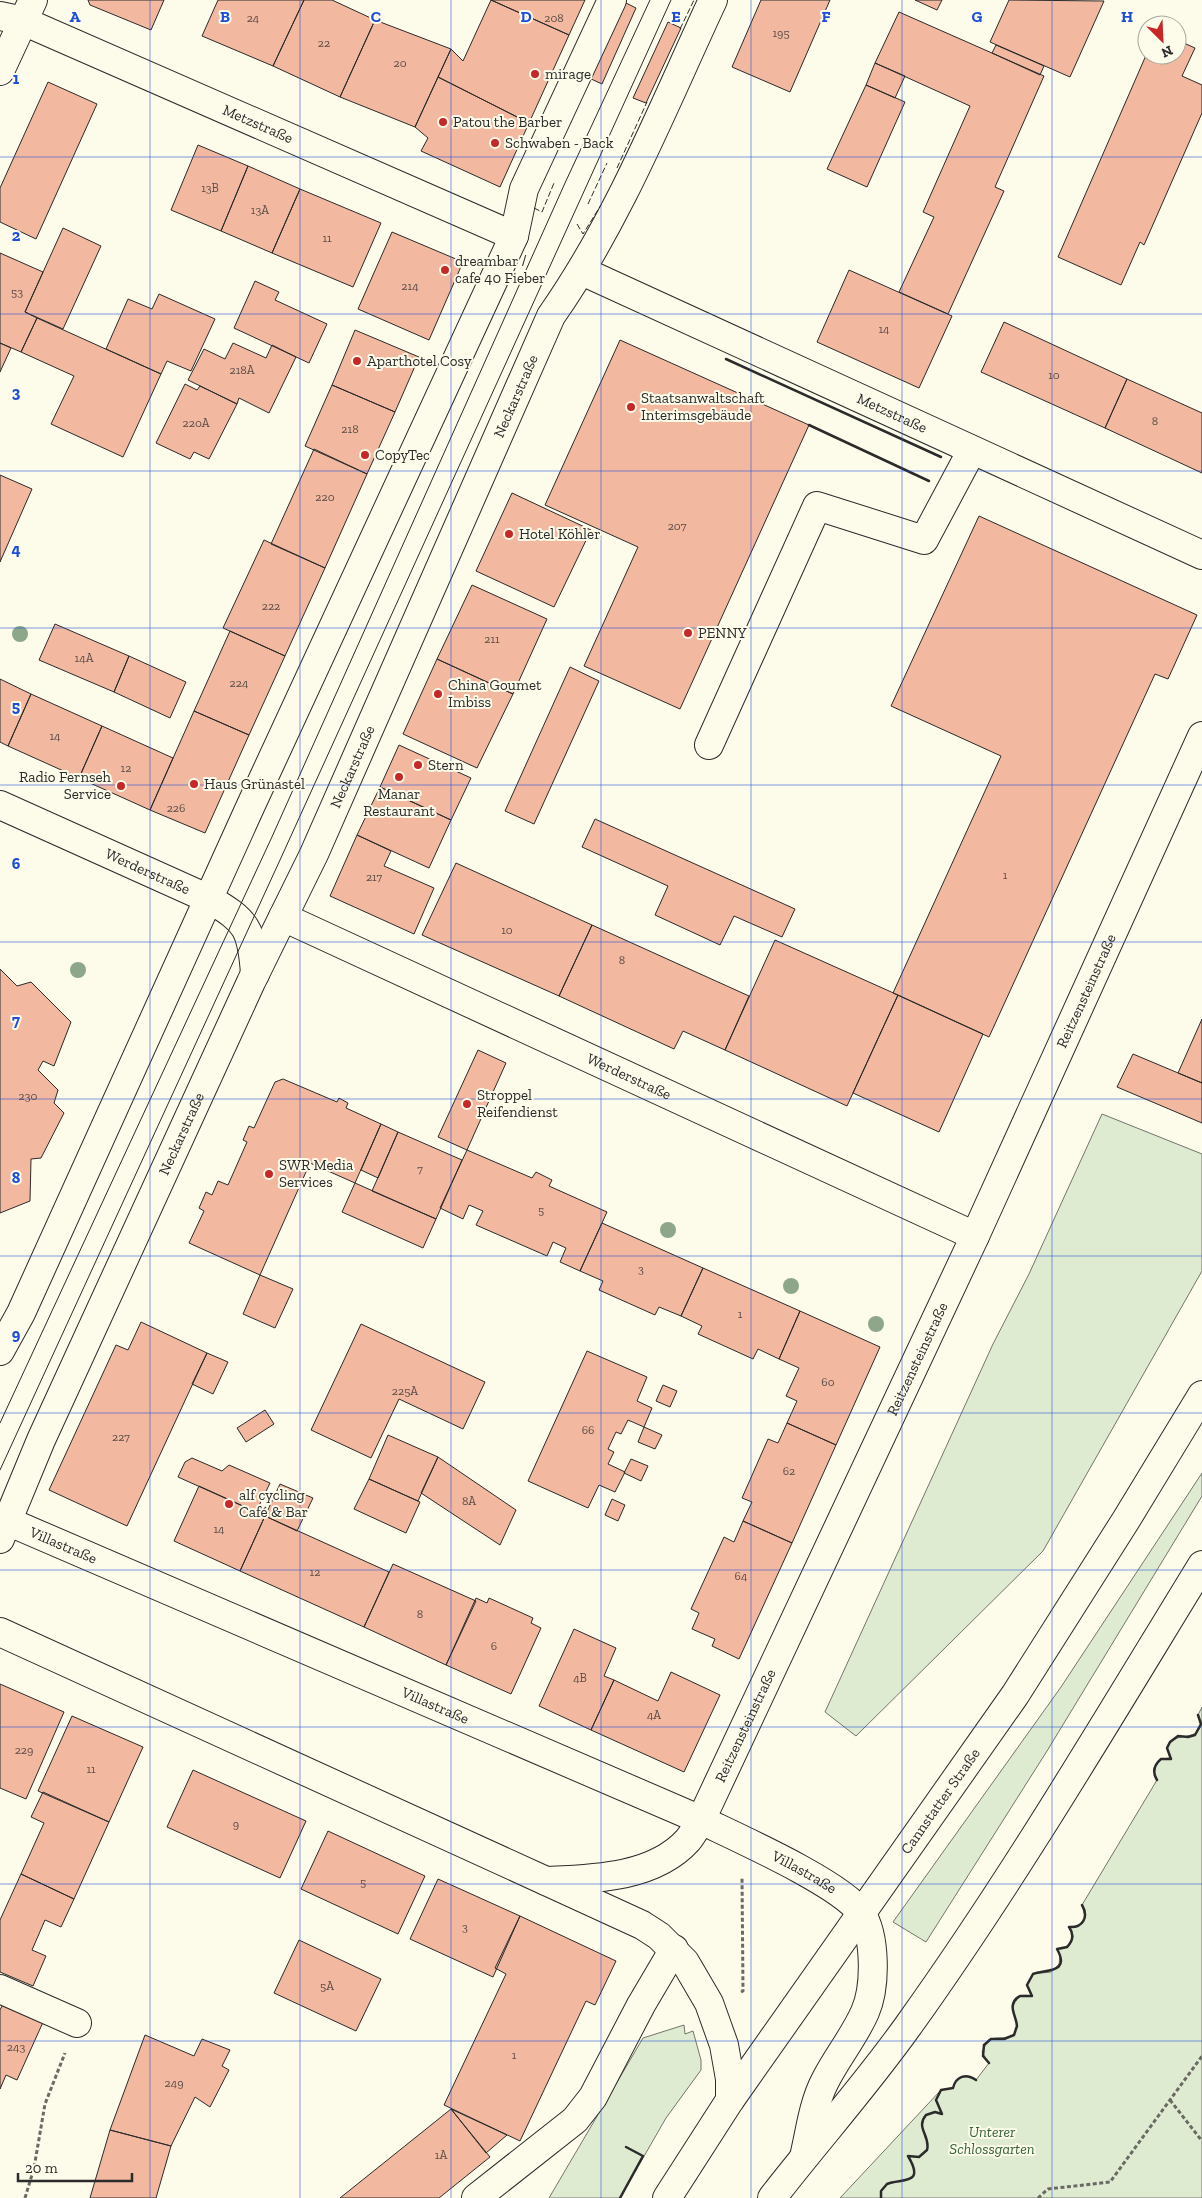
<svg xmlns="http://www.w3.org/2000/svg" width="1202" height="2198" viewBox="0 0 1202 2198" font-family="'Zilla Slab',serif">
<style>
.green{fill:#deebd1;stroke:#74746e}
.building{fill:#f2b8a0;stroke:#2b2b2b}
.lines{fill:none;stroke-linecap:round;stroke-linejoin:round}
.minor-casing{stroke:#2b2b2b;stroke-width:30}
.major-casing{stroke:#2b2b2b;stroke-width:30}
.path{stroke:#6a6964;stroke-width:3;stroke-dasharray:4 2.5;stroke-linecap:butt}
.minor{stroke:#fdfbea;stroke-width:28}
.major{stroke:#fdfbea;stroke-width:28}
.tram{stroke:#2b2b2b;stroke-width:1}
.fence{stroke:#2b2b2b;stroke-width:1;stroke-dasharray:6 2.5;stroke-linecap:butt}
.wall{stroke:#2b2b2b;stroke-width:2.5}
.tree{fill:#8ea78a}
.grid{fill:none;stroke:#1d4ed8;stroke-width:1;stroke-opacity:0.55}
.poi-dot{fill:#c62828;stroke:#fdfbea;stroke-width:2}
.labels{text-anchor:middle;stroke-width:4;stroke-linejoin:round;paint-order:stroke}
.number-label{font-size:12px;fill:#5d4e48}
.poi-label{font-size:15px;fill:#2b2b2b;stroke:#fdfbea;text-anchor:start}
.street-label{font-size:15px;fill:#2b2b2b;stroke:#fdfbea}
.park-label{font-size:15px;font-style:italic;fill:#34623c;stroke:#fdfbea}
.grid-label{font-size:16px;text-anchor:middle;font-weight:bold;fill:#1d4ed8;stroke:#fdfbea;stroke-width:4;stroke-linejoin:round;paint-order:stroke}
</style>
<rect width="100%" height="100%" fill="#fdfbea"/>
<!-- green -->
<path class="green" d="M1102,1114l100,40v117l-159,280 -187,185 -31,-24 168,-368 36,-70z
M1202,1473v23l-155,255 -121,191 -33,-20 168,-235z
M1202,1707v491h-362l101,-108 12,-2c4,-12 13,-14 23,-8l13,-17 -7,-11 6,-12c9,-4 17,0 26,-5l3,-9c-1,-12 -15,-35 15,-30l-5,-11 6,-11 18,-2 8,-8 1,-9 -3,-6c9,1 15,-4 16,-13l-4,-9c14,1 20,-10 13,-22l75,-125c-5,-8 -3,-15 4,-21l9,-1 -3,-10c8,-19 29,-4 34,-24l-3,-9z
M684,2025l1,9 8,-3 8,29v10l-35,48 -46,80h-71l94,-160z"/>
<!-- building -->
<path class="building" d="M88,0h76l-13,30 -61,-25z
M218,0h86l-31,66 -71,-30z
M304,0h28l43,20 -35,77 -67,-31z
M491,0l78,35 -40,88 -91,-46 13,-28 12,12z
M491,0h94l-16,35z
M761,0h69l-40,92 -58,-25z
M915,0h27l-5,10z
M1009,0l95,1 -34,76 -80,-35z
M624,2l12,6 -34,76 -13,-6z
M899,12l145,64 -49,111 9,4 -56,123 -49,-22 35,-75 -11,-5 47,-106 -95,-43z
M375,20l76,29 -36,78 -75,-30z
M668,22l13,6 -35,75 -13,-5z
M1177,40l18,8 -13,28 20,9v28l-58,132 -4,-3 -19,43 -63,-28 89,-204v2h30z
M996,45l48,21 -4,9 -48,-22z
M875,63l30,13 -10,22 -29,-13z
M438,77l91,46 -29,64 -79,-36 7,-13 -13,-11z
M48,82l49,22 -61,135 -36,-17v-34z
M866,85l39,17 -38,85 -40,-18z
M198,145l50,21 -27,65 -50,-21z
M248,166l52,23 -28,64 -51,-22z
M300,189l81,34 -28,64 -81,-34z
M63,228l38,18 -38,83 -38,-17z
M392,232l71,30 -34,78 -71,-31z
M0,253l43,19 -18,40 12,6 -16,34 -21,-9z
M849,270l103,46 -33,72 -102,-46z
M255,281l24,11 -4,8 52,24 -18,39 -75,-35z
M159,294l56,25 -24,52 -24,-10 -6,13 -55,-25 22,-50 24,10z
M37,318l124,56 -38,83 -72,-33 23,-48 -53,-24z
M1004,322l123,57 -22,49 -124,-56z
M355,330l64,27 -24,55 -63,-27z
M620,340l189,85 -129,284 -96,-43 54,-119 -93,-42z
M0,343l11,5 -11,24z
M233,343l33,15 6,-13 24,12 -27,56 -30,-15 -2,6 -49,-24 16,-31 21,10z
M1127,379l75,34v60l-97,-45z
M185,384l12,6 3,-4 37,18 -28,55 -15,-7 -4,7 -34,-16z
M332,385l63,27 -28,62 -62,-28z
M314,449l53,25 -42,94 -54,-24z
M0,475l32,14 -32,73z
M512,493l79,37 -37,77 -78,-36z
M979,516l218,99 -29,64 -13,-5 -166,363 -96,-44 108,-237 -110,-50z
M264,540l61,28 -40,88 -62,-28z
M472,585l75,34 -34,75 -76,-35z
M55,624l74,32 -15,36 -75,-32z
M230,631l55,25 -36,79 -55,-24z
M129,656l57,26 -16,36 -56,-26z
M437,659l76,35 -36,74 -74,-34z
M570,667l29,14 -65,143 -29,-13z
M0,679l31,15 -23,52 -8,-4z
M31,694l71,32 -23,52 -71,-32z
M194,711l55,24 -44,98 -55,-23z
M102,726l71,32 -23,52 -71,-32z
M399,745l72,33 -20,42 -71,-33z
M380,787l71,33 -22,48 -72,-33z
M595,819l200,90 -13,28 -48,-21 -14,29 -65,-30 13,-29 -86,-39z
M357,835l34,16 -7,15 50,22 -20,46 -84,-38z
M456,863l136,62 -33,71 -137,-61z
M592,925l157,71 -24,54 -42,-19 -9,18 -115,-53z
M775,940l123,55 -51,111 -122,-56z
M0,969l17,17 14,-4 40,40 -17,44 -11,-5 -5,9 20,20 -4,13 10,10 -23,45 -10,1 -1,42 -30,12z
M898,995l85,39 -44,98 -86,-39z
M1202,1019v64l-24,-10z
M478,1050l28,13 -39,87 -29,-13z
M1133,1054l69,29v40l-85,-36z
M283,1079l54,23 2,-4 9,5 -2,5 35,16 -26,59 -45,-20 -50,112 -71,-32 15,-32 -5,-3 7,-16 6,3 6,-14 10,4 19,-43 -4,-2 6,-14 5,2 21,-46z
M381,1124l17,8 -20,46 -17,-8z
M398,1132l64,28 -26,59 -64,-28z
M467,1150l65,28 4,-6 16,8 -3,6 58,26 -27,59 -20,-9 6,-14 -13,-6 -6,14 -71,-31 7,-14 -14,-6 -6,14 -23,-11z
M355,1183l81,36 -13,29 -81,-36z
M602,1223l101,45 -22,48 -22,-9 -4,8 -56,-25 4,-9 -23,-10z
M703,1268l97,43 -21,48 -21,-10 -5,10 -55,-25 4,-8 -21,-10z
M260,1275l33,14 -18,39 -32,-14z
M800,1311l80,36 -44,98 -49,-22 10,-22 -11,-5 13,-28 -20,-9z
M141,1322l66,31 -80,173 -78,-36 67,-145 12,5z
M361,1324l124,58 -22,47 -64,-30 -28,59 -60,-28z
M587,1351l60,26 -10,24 15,7 -8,19 -16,-7 -7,14 -5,-2 -8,17 6,3 -6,12 17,8 -10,20 -16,-7 -11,23 -60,-27z
M207,1353l21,9 -15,32 -21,-10z
M663,1385l14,6 -7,16 -14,-6z
M265,1410l9,14 -28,18 -9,-14z
M787,1423l49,22 -44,98 -49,-22 9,-19 -10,-4 26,-59 10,4z
M644,1427l18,8 -7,14 -17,-7z
M388,1435l50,22 -20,44 -49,-22z
M438,1457l78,53 -16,35 -79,-52z
M192,1458l30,13 7,-6 41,18 -14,29 -78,-35 7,-15z
M631,1459l17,7 -7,15 -17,-8z
M369,1479l51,23 -14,31 -52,-24z
M280,1484l33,14 -16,33 -32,-15z
M199,1486l66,30 -25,55 -66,-30z
M612,1499l13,6 -7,16 -13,-6z
M265,1516l124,56 -25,55 -124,-56z
M743,1521l49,22 -53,116 -27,-13 3,-7 -23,-10 7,-16 -8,-4 33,-72 10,5z
M393,1564l83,37 -30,64 -82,-38z
M476,1598l11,5 2,-5 44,20 -2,5 10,5 -30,66 -65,-29z
M574,1629l42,19 -12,28 10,4 -23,50 -52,-24z
M671,1672l49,23 -36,77 -93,-42 23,-50 44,21z
M0,1684l64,28 -38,87 -26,-11z
M72,1716l71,31 -34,75 -71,-31z
M193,1770l113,51 -26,57 -113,-51z
M43,1792l66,30 -35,77 -53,-25 23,-51 -13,-6z
M328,1831l97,45 -27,58 -97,-45z
M21,1874l53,25 -13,28 -16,-7 -13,30 14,6 -13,30 -33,-14v-52z
M438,1879l82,37 -27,61 -83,-38z
M520,1916l96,45 -21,44 -9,-4 -66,140 -76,-36 62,-131 -11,-6z
M299,1940l82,39 -25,52 -82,-38z
M4,2002l40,18 -27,60 -11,-5 -6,14v-79z
M145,2035l49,21 8,-17 28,11 -8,16 7,4 -19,37 -15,-10 -24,49 -61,-16z
M451,2109l56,26 -21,18z
M451,2109l39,48 -51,41h-99z
M110,2130l61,16 -15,52h-66z"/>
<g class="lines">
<!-- minor casing -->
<g class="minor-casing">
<g id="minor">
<path id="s1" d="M0,16l23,5 491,215"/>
<path d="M0,71l33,-71"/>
<path id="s2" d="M582,271l620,284"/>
<path d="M709,745l108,-239 107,34 48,-90"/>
<path id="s3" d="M0,805l209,94c38,22 43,30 46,75"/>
<path id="s4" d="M283,917l692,319"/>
<path d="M0,1351l21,-38 230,-508 263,-569 10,-47 88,-189"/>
<path id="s5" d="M0,1518l701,302c35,17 141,64 160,93 15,23 15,74 4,99 -11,25 -28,45 -40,69 -12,23 -15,51 -21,76"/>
<path id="s6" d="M0,1539l41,-99 210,-458 63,-128 237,-538c68,-97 112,-209 162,-316"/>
<path d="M0,1632l546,249 96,44 17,11 26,26 24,41 15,42 6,34v21"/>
<path id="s7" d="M546,1881c47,-2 108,-3 142,-41 5,-6 9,-14 13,-20l274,-584 227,-500"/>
<path d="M0,1989l77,34"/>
<path d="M476,2198l99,-78 18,-23 48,-92 33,-56"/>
</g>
</g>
<!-- major casing -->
<g class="major-casing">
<g id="major">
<path id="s8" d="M667,2198l63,-98 285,-405 111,-175 76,-125"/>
<path d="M772,2198c45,-58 94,-113 136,-172 106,-148 199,-306 294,-461"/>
</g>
</g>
<!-- path -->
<path class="path" d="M741,1992l2,-1 -1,-114
M1170,2100l32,41
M25,2198l9,-30 11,-64 20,-51
M1038,2198l10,-9 62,-7 92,-126"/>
<!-- minor -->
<use href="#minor" class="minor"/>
<!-- major -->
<use href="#major" class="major"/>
<!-- tram -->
<path class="tram" d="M0,1423l271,-584 294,-656 85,-183
M0,1470l280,-610 391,-860"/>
<!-- fence -->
<path class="fence" d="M680,29l14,-29
M617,168l30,-66
M588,204l19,-41
M534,208l8,4 12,-29
M577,224l6,10 18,-29"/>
<!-- wall -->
<path class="wall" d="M726,359l215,98
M809,425l120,56
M1157,1780c-5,-8 -3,-15 4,-21h10l-4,-11 3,-6 8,-6 10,1 7,-2 6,-11 -3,-9
M989,2063l-6,-7 1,-11 7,-6h13l10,-4 3,-9c-1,-12 -11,-21 3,-30h12l-5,-11 6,-11c12,-5 38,0 24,-25l10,-2c6,-6 7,-13 2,-20 14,1 20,-10 13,-22
M620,2198l23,-42 -17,-9
M881,2198v-7l6,-7c14,-6 39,2 21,-28l11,1 8,-7c4,-14 -12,-22 -1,-35l9,-3 7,2 -6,-14 5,-10 12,-2c3,-12 13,-15 23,-8"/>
</g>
<!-- trees -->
<g class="tree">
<circle cx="20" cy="634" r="8"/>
<circle cx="78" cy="970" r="8"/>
<circle cx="668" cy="1230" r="8"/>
<circle cx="791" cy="1286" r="8"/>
<circle cx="876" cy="1324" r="8"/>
</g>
<!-- grid -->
<path class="grid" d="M150,0v2198M300,0v2198M451,0v2198M601,0v2198M751,0v2198M902,0v2198M1052,0v2198M0,157h1202M0,314h1202M0,471h1202M0,628h1202M0,785h1202M0,942h1202M0,1099h1202M0,1256h1202M0,1413h1202M0,1570h1202M0,1727h1202M0,1884h1202M0,2041h1202"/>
<!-- markers -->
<g class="poi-dot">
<circle cx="535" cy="74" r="5"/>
<circle cx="443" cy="122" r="5"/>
<circle cx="495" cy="143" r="5"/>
<circle cx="445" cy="270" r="5"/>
<circle cx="357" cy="361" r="5"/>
<circle cx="631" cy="407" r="5"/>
<circle cx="365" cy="455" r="5"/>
<circle cx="509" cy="534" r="5"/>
<circle cx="688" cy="633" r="5"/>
<circle cx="438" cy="694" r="5"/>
<circle cx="418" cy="765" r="5"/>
<circle cx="399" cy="777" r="5"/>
<circle cx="194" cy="784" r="5"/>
<circle cx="121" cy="786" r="5"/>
<circle cx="467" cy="1104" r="5"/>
<circle cx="269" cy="1174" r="5"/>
<circle cx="229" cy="1504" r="5"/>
</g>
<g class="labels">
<!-- number labels -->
<g class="number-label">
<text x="253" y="22">24</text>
<text x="554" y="22">208</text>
<text x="781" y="37">195</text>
<text x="324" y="47">22</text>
<text x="400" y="67">20</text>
<text x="210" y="192">13B</text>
<text x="260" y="214">13A</text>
<text x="327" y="242">11</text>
<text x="410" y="290">214</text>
<text x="17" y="296">53</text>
<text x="884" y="333">14</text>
<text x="242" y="374">218A</text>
<text x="1054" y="379">10</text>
<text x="1155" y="425">8</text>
<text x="196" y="427">220A</text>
<text x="350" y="433">218</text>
<text x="325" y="501">220</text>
<text x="677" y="530">207</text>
<text x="271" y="610">222</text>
<text x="492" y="643">211</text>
<text x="84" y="662">14A</text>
<text x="239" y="687">224</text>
<text x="55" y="740">14</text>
<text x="126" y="772">12</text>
<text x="176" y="812">226</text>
<text x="1005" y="879">1</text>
<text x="374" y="881">217</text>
<text x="507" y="934">10</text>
<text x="622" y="964">8</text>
<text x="28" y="1100">230</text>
<text x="420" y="1173">7</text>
<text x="541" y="1214">5</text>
<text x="641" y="1273">3</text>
<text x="740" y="1318">1</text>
<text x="828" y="1386">60</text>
<text x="405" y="1395">225A</text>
<text x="588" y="1434">66</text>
<text x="121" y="1441">227</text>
<text x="789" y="1475">62</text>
<text x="469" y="1505">8A</text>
<text x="219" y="1533">14</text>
<text x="315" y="1576">12</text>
<text x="741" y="1580">64</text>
<text x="420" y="1618">8</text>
<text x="494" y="1650">6</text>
<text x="580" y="1682">4B</text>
<text x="654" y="1719">4A</text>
<text x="24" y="1754">229</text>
<text x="91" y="1773">11</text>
<text x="236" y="1828">9</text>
<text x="363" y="1886">5</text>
<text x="465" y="1931">3</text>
<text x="327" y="1990">5A</text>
<text x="16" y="2051">243</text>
<text x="514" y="2059">1</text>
<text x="174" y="2087">249</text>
<text x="441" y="2159">1A</text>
</g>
<!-- poi labels -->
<g class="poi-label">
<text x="545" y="79">mirage</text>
<text x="453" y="127">Patou the Barber</text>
<text x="505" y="148">Schwaben - Back</text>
<text x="455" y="266">dreambar /<tspan x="455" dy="17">cafe 40 Fieber</tspan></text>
<text x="367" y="366">Aparthotel Cosy</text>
<text x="641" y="403">Staatsanwaltschaft<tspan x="641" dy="17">Interimsgebäude</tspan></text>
<text x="375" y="460">CopyTec</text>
<text x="519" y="539">Hotel Köhler</text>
<text x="698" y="638">PENNY</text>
<text x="448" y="690">China Goumet<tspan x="448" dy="17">Imbiss</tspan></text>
<text x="428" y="770">Stern</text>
<text x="111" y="782" text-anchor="end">Radio Fernseh<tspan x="111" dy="17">Service</tspan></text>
<text x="204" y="789">Haus Grünastel</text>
<text x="399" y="799" text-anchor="middle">Manar<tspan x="399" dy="17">Restaurant</tspan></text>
<text x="477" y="1100">Stroppel<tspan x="477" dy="17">Reifendienst</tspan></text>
<text x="279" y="1170">SWR Media<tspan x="279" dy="17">Services</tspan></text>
<text x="239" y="1500">alf cycling<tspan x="239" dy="17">Café &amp; Bar</tspan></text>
</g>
<!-- street labels -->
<g class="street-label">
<text dy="5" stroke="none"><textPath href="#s1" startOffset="280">Metzstraße</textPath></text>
<text dy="5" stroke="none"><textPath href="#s6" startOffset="1254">Neckarstraße</textPath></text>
<text dy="5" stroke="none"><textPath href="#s2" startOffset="341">Metzstraße</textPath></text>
<text dy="5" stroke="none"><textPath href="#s6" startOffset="849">Neckarstraße</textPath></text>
<text dy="5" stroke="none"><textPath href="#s3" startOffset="162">Werderstraße</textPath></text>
<text dy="5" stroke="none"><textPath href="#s7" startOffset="1090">Reitzensteinstraße</textPath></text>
<text dy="5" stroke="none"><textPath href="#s4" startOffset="381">Werderstraße</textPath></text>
<text dy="5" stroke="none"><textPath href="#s6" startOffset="444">Neckarstraße</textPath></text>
<text dy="5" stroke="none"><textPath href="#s7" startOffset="685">Reitzensteinstraße</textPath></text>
<text dy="5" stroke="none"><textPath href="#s5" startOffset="69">Villastraße</textPath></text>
<text dy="5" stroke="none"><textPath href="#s5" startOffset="474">Villastraße</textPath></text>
<text dy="5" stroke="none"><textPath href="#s7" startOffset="280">Reitzensteinstraße</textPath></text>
<text dy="5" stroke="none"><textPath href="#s8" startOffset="482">Cannstatter Straße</textPath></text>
<text dy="5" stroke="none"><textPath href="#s5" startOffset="879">Villastraße</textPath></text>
</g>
<!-- park labels -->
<g class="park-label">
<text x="992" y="2137">Unterer<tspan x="992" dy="17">Schlossgarten</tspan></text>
</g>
</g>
<g class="grid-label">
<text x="75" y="22">A</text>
<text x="225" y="22">B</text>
<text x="376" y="22">C</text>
<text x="526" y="22">D</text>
<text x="676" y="22">E</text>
<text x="826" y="22">F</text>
<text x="977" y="22">G</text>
<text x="1127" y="22">H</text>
<text x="16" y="84">1</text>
<text x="16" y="241">2</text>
<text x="16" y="398">3</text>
<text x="16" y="555">4</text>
<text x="16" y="712">5</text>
<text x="16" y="869">6</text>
<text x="16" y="1026">7</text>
<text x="16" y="1183">8</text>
<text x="16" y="1340">9</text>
</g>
<!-- north arrow -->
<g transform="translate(1162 40) rotate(156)"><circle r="24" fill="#fdfbea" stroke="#a9a89e"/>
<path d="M0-4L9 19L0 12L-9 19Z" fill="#c62828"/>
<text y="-8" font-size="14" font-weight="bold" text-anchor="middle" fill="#2b2b2b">N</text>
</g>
<!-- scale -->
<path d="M18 2173v8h114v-8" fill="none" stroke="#2b2b2b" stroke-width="2.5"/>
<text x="25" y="2173" font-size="15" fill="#2b2b2b" stroke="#fdfbea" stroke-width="4" paint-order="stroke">20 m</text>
</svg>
